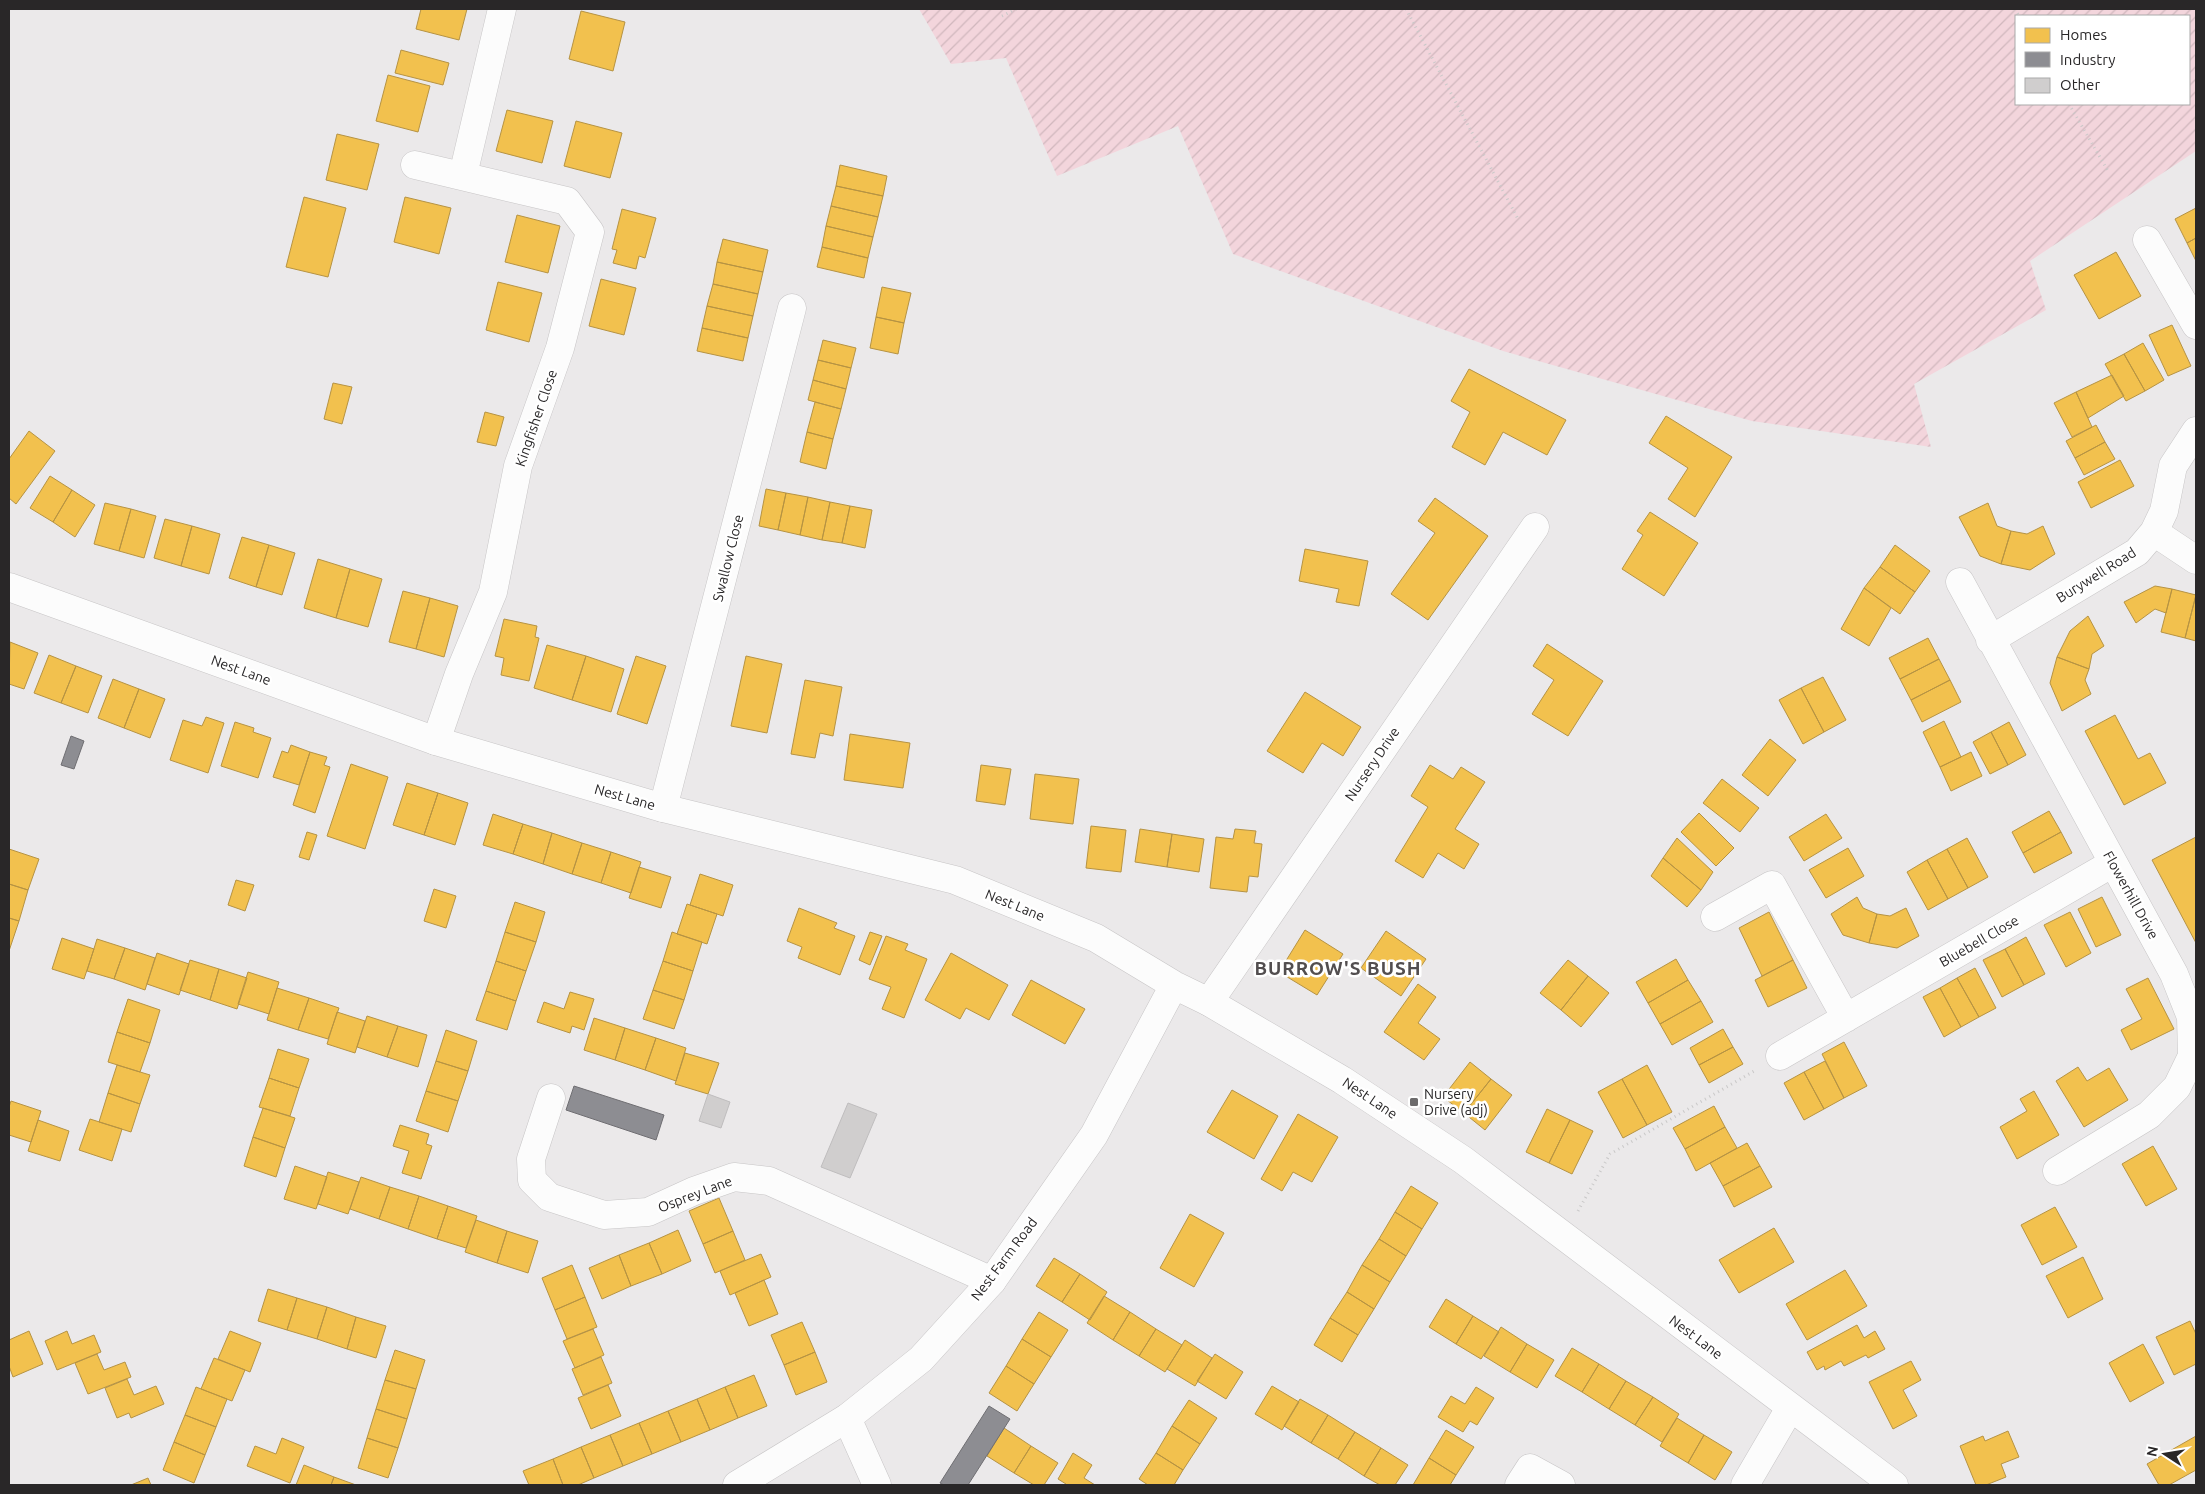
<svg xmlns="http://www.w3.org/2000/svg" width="2205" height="1494" viewBox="0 0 2205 1494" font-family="Ubuntu,sans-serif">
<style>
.garden{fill:url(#garden-furrows);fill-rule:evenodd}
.homes{fill:#f2c14e;stroke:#b69343}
.industry{fill:#8d8d92;stroke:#6f6e72}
.building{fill:#d0cece;stroke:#bfbdbe}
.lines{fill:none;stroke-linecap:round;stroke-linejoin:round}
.minor-casing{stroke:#c7c5c6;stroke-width:29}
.tertiary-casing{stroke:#c7c5c6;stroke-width:29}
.path{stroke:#c9c8c8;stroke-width:3;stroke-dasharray:1 4;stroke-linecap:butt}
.minor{stroke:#fcfcfc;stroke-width:28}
.tertiary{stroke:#fcfcfc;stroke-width:28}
.poi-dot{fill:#6d6b6c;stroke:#fff;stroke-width:2}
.labels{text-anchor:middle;stroke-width:5;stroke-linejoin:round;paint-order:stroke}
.street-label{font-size:14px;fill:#292728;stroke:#fff}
.poi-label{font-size:14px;fill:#292728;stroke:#fff;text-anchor:start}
.district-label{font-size:19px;font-weight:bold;letter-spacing:1px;fill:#524e4f;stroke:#fff}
</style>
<defs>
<pattern id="garden-furrows" width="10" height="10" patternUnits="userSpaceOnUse" patternTransform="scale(1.25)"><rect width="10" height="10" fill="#f3d5dc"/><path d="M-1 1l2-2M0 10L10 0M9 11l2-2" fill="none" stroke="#d0b7bd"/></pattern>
</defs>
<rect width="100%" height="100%" fill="#ebe9ea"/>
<!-- garden -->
<path class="garden" d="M919,9h1277v142l-166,110 16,49 -132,74 17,63 -179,-26 -249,-70 -270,-97 -55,-128 -121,50 -51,-118 -55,6zM2016,16h173v88h-173z"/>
<!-- homes -->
<path class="homes" d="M421,9h46l-8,31 -43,-11z
M581,11l44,11 -12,49 -44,-12z
M401,50l48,13 -6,22 -48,-12z
M388,75l42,11 -12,46 -42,-11z
M507,110l46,11 -11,42 -46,-12z
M576,121l46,12 -12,45 -46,-12z
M337,134l42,10 -12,46 -41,-10z
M840,165l47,11 -4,20 -47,-10z
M836,186l47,10 -5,21 -47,-11z
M304,197l42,11 -18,69 -42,-10z
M405,197l46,11 -12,46 -45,-12z
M831,206l47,11 -5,20 -47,-11z
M2196,208v30l-9,5 -12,-24z
M622,209l34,9 -11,40 -6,-2 -3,13 -23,-6 4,-13 -5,-1z
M517,215l43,11 -12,47 -43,-11z
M826,226l47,11 -5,21 -46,-11z
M2196,238v23l-9,-18z
M723,239l45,11 -5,22 -46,-10z
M822,247l46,11 -4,20 -47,-11z
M2116,252l25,44 -42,23 -25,-44z
M717,262l46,10 -5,22 -45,-10z
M601,279l35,9 -12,47 -35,-9z
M498,282l44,11 -13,49 -43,-12z
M713,284l45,10 -5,22 -46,-10z
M882,287l29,6 -7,30 -28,-6z
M707,306l46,10 -5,22 -46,-10z
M876,317l28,6 -6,31 -28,-6z
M2172,325l19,41 -23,10 -19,-41z
M702,328l46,10 -5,23 -46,-10z
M823,340l33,8 -5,20 -33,-8z
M2143,343l21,37 -19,11 -21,-37z
M2124,354l21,37 -19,10 -21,-37z
M818,360l33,8 -5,21 -33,-9z
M1469,369l97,51 -19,35 -44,-23 -18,33 -33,-18 18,-35 -19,-11z
M2112,375l12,21 -36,22 -12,-26z
M813,380l33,9 -5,20 -33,-9z
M333,383l19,4 -10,37 -18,-5z
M2076,392l16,35 -20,10 -18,-34z
M815,402l26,7 -8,30 -26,-7z
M485,412l19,5 -8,29 -19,-4z
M1666,416l66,41 -37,60 -27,-18 20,-31 -39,-25z
M2096,425l9,17 -30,16 -9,-17z
M29,431l26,20 -39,53 -7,-6v-39z
M807,432l26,7 -7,30 -26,-7z
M2105,442l10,17 -31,16 -9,-17z
M2120,460l14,26 -43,22 -13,-26z
M50,476l22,14 -19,32 -23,-14z
M766,489l20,4 -8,37 -19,-4z
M72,490l23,15 -20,32 -22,-15z
M786,493l22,4 -8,38 -22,-5z
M808,497l22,5 -8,38 -22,-5z
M1435,498l53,38 -60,84 -37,-26 44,-61 -17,-12z
M830,502l20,4 -8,37 -20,-3z
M105,503l26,6 -12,42 -25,-7z
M1988,503l9,23 14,5 -10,33 -21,-8 -21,-39z
M850,506l22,4 -7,38 -23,-5z
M131,509l25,7 -12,42 -25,-7z
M1650,512l48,31 -34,53 -42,-27 21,-34 -6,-4z
M165,519l27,7 -11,40 -27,-8z
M192,526l28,8 -11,40 -28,-8z
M2043,526l12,28 -25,16 -29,-6 10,-33 16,3z
M242,537l27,8 -13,42 -27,-9z
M269,545l26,8 -13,42 -26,-8z
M1895,545l35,26 -15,21 -35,-25z
M1305,549l63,12 -9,45 -23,-4 3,-13 -40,-8z
M318,559l32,10 -14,49 -32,-10z
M1880,567l35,25 -15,22 -36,-26z
M350,569l32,10 -14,48 -32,-9z
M2155,586l17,3 -6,24 -11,-4 -19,14 -12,-21z
M1864,588l27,20 -22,38 -28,-17z
M2172,589l24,6 -11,43 -24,-6z
M403,591l27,7 -14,51 -27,-7z
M2196,595v46l-11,-3z
M430,598l28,8 -14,51 -28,-8z
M2088,616l16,30 -12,8 -3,15 -32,-12 13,-26z
M504,619l33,7 -2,11 4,1 -10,43 -28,-6 3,-17 -9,-2z
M1928,638l11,21 -39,20 -11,-21z
M10,642l28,11 -14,36 -15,-5z
M1547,644l56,37 -35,55 -36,-22 22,-34 -21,-14z
M547,645l39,11 -14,44 -38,-12z
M49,655l27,11 -15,37 -27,-10z
M586,656l38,13 -13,43 -39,-12z
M636,656l30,10 -19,58 -30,-10z
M746,656l36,8 -15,69 -36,-7z
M2057,657l32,12 -4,11 6,14 -29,17 -12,-28z
M1939,659l11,21 -39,20 -11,-21z
M76,666l26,10 -14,37 -27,-10z
M1823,677l23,43 -22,12 -23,-44z
M113,679l26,10 -15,39 -26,-10z
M805,680l37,7 -9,49 -13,-3 -5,25 -24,-4z
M1950,680l11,22 -39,20 -11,-22z
M1801,688l23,44 -21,12 -24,-44z
M139,689l26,10 -15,39 -26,-10z
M1305,692l56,35 -18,29 -21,-13 -19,30 -36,-22z
M2115,715l23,44 12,-6 16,30 -42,22 -39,-74z
M206,717l18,6 -16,50 -38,-13 13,-40 19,6z
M1944,721l17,36 -21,10 -17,-35z
M235,722l19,6 -1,4 18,6 -13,40 -37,-12z
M2009,722l17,33 -18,10 -17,-33z
M1991,732l17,33 -18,9 -17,-32z
M850,734l60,9 -7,45 -59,-8z
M1770,739l26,21 -28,36 -26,-21z
M291,745l19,7 -11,33 -26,-8 9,-26 6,2z
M310,752l17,5 -3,8 6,2 -15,46 -22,-8z
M1971,752l11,24 -31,15 -11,-24z
M351,764l37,13 -23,72 -38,-13z
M981,765l30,4 -6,36 -29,-4z
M1430,765l23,14 8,-12 24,15 -30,47 24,15 -15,25 -26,-16 -15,25 -28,-17 33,-54 -17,-11z
M1035,774l44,5 -6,45 -43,-5z
M1722,779l37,29 -19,24 -37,-29z
M407,783l31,10 -14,42 -31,-10z
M438,793l30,10 -13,42 -31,-10z
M2049,811l12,21 -38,21 -11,-21z
M1699,813l35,35 -18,18 -35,-34z
M493,814l30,10 -10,30 -30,-9z
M1826,814l16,24 -38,23 -15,-24z
M523,824l29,9 -9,31 -30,-10z
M1091,826l35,4 -5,42 -35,-4z
M1140,829l32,5 -5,33 -32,-5z
M1235,829l21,2 -2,12 8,1 -4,33 -9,-1 -2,16 -37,-4 6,-51 17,2z
M307,832l10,3 -8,25 -10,-3z
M2061,832l11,21 -38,20 -11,-20z
M552,833l30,10 -10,31 -29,-10z
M1172,834l32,5 -5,33 -32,-5z
M2196,837v106l-44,-83z
M1677,838l36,34 -12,18 -38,-32z
M1967,838l21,39 -20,11 -21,-39z
M582,843l29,9 -10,31 -29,-9z
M1848,848l16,28 -38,22 -17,-28z
M9,849l30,10 -11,31 -19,-6z
M1947,849l21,39 -20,11 -21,-39z
M611,852l30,10 -10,31 -30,-10z
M1663,858l38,32 -14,17 -36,-31z
M1927,860l21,39 -20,11 -21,-38z
M639,867l32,10 -10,31 -32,-10z
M700,874l33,11 -10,31 -33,-11z
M236,880l18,5 -9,26 -17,-6z
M9,884l19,6 -9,31 -10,-3z
M434,889l22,7 -10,32 -22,-7z
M1857,897l6,11 14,6 -8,29 -26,-8 -12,-21z
M2102,897l19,38 -25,12 -18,-38z
M515,902l30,10 -9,30 -31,-10z
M687,904l30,10 -10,30 -30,-10z
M799,908l38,15 -3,5 21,8 -15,39 -42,-17 4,-11 -15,-6z
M1906,908l13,28 -22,12 -28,-5 8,-29 13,2z
M1769,912l24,48 -31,16 -23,-48z
M2070,912l21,41 -25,14 -22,-42z
M9,918l10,3 -10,30z
M1305,930l38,24 -26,41 -38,-23z
M1386,931l40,28 -25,37 -40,-28z
M505,932l31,10 -10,29 -30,-10z
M672,932l30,10 -9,29 -30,-10z
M870,932l12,4 -12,29 -11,-5z
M886,936l22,8 -3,6 22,9 -23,59 -22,-9 9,-22 -22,-8z
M2026,937l19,37 -21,11 -19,-36z
M62,938l32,11 -10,30 -32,-10z
M97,939l28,9 -11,31 -27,-8z
M125,948l30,10 -10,32 -31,-11z
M2005,949l19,36 -22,12 -19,-37z
M157,953l32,11 -10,31 -32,-11z
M951,953l57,32 -19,35 -23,-12 -6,11 -35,-19z
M1676,959l12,21 -40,23 -12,-21z
M190,960l29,9 -9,31 -30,-10z
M1568,960l20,16 -27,34 -21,-17z
M1793,960l14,28 -39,19 -13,-27z
M496,961l30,10 -10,30 -30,-10z
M663,961l30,10 -9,29 -31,-10z
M1975,968l21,40 -17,9 -22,-39z
M219,969l28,9 -10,31 -27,-9z
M248,972l31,10 -10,32 -31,-10z
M1588,976l21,17 -28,34 -20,-17z
M1957,978l22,39 -18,10 -21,-39z
M2148,978l26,51 -43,21 -10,-20 21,-11 -16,-30z
M1031,980l54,29 -20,35 -53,-29z
M1688,980l13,21 -41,23 -12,-21z
M1418,984l18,13 -18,26 22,16 -16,21 -40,-28z
M277,988l32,10 -11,32 -31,-10z
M1940,988l21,39 -17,10 -21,-40z
M653,990l31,10 -10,29 -31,-10z
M486,991l30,10 -9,29 -31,-10z
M570,992l24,7 -10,31 -12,-4 -2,7 -33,-11 7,-20 20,7z
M309,998l30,10 -11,31 -30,-9z
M128,999l32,11 -10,33 -33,-11z
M1701,1001l12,21 -41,23 -12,-21z
M337,1012l28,9 -10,32 -28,-9z
M367,1016l31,10 -11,31 -30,-10z
M594,1018l31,10 -10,32 -31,-10z
M398,1026l29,9 -9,32 -31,-10z
M625,1028l31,10 -11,32 -30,-10z
M1723,1029l10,18 -34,18 -9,-17z
M446,1030l31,11 -9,30 -32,-10z
M117,1032l33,11 -10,29 -32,-10z
M656,1038l30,10 -10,33 -31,-11z
M1844,1042l23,44 -23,12 -22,-44z
M1733,1047l10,17 -34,19 -10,-18z
M278,1049l31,10 -10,29 -30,-10z
M685,1053l34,10 -11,31 -33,-10z
M436,1061l32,10 -10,30 -32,-10z
M1825,1061l19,37 -20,11 -20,-37z
M1470,1062l21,17 -27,34 -21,-16z
M117,1065l33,10 -10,29 -32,-11z
M1647,1065l25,47 -25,13 -25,-46z
M2078,1067l9,14 22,-13 19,32 -44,27 -28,-46z
M1804,1072l20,37 -20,11 -20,-37z
M269,1078l30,10 -9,28 -31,-9z
M1491,1079l21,16 -27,35 -21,-17z
M1622,1079l25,46 -24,13 -25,-46z
M1232,1090l46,26 -24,43 -47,-27z
M426,1091l32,10 -10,31 -32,-11z
M2034,1091l25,44 -42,24 -17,-32 27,-16 -7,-12z
M108,1093l32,11 -9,28 -32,-10z
M11,1101l30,10 -10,31 -22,-7v-28z
M1714,1106l11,21 -40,22 -12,-21z
M263,1108l32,10 -10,30 -32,-11z
M1547,1109l23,11 -21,43 -23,-11z
M1298,1114l40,23 -26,45 -19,-10 -11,19 -21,-12z
M90,1119l32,10 -10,32 -33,-11z
M38,1120l31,11 -9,30 -32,-10z
M1570,1120l23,11 -21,43 -23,-11z
M400,1125l29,9 -3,10 6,2 -11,33 -19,-6 7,-22 -16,-5z
M1725,1127l12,21 -41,23 -11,-22z
M253,1137l32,11 -9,29 -32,-11z
M1747,1143l13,23 -37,20 -13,-23z
M2153,1146l24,43 -31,17 -24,-42z
M295,1166l32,11 -11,32 -32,-10z
M1760,1166l12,21 -38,20 -11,-21z
M328,1172l31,10 -11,32 -30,-10z
M361,1177l29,10 -11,32 -29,-10z
M1411,1186l27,17 -16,26 -27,-17z
M390,1187l29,9 -11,33 -29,-10z
M419,1196l29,10 -11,33 -29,-10z
M719,1198l14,33 -30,13 -14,-33z
M448,1206l29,10 -11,32 -29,-9z
M2055,1207l22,40 -35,18 -21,-40z
M1395,1212l27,17 -16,27 -27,-17z
M1190,1214l34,19 -30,54 -34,-19z
M476,1220l31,11 -10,32 -32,-11z
M1774,1228l20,34 -55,31 -20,-33z
M678,1230l13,31 -29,13 -13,-31z
M507,1231l31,10 -10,32 -31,-10z
M733,1231l12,29 -30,13 -12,-29z
M1379,1239l27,17 -16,26 -28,-17z
M649,1243l13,31 -31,12 -12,-31z
M761,1254l10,23 -41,18 -10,-24z
M619,1255l12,31 -29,13 -13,-31z
M2083,1257l20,42 -35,19 -22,-42z
M1054,1258l26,16 -18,28 -26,-16z
M572,1265l13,32 -30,13 -13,-32z
M1362,1265l28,17 -16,27 -27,-17z
M1845,1270l22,36 -60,34 -21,-36z
M1080,1274l27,18 -17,28 -28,-18z
M764,1280l14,34 -29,12 -14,-33z
M268,1289l29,9 -10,32 -29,-9z
M1347,1292l27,17 -16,26 -28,-17z
M1104,1296l26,16 -17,28 -26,-17z
M585,1297l12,30 -30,12 -12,-29z
M297,1298l30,9 -10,32 -30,-9z
M1446,1299l27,17 -17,28 -27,-17z
M327,1307l29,10 -9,32 -30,-10z
M1039,1312l29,18 -17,27 -29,-18z
M1130,1312l26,17 -17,27 -26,-16z
M1473,1316l26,16 -18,27 -25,-15z
M356,1317l30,9 -10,32 -29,-9z
M1330,1318l28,17 -16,27 -28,-17z
M2190,1321l6,13v30l-22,11 -18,-38z
M802,1322l13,30 -31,13 -13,-30z
M1857,1325l7,13 11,-7 10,18 -17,9 -2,-3 -22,11 -3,-5 -16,9 -1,-4 -7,4 -10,-18z
M1501,1327l26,17 -17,28 -26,-16z
M593,1329l11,26 -29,13 -12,-27z
M1156,1329l26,16 -17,27 -26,-16z
M29,1331l14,33 -30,13 -4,-11v-26z
M67,1331l5,13 22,-9 7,17 -44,18 -12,-29z
M230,1331l31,12 -11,29 -32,-13z
M1022,1339l29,18 -17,27 -28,-18z
M1185,1340l27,18 -17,28 -28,-17z
M1527,1344l27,16 -17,28 -27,-16z
M2143,1344l21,39 -34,19 -21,-39z
M1572,1348l27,16 -17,28 -27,-16z
M395,1350l30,10 -9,29 -31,-9z
M815,1352l12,30 -31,13 -12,-30z
M97,1354l7,16 21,-8 6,15 -43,17 -13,-31z
M1215,1354l28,18 -17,27 -29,-18z
M601,1357l11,26 -29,12 -11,-26z
M214,1358l31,12 -13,31 -31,-12z
M1911,1361l10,19 -18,10 14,26 -24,13 -24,-47z
M1599,1364l27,17 -17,28 -27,-17z
M1006,1366l28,18 -17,27 -28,-18z
M754,1375l13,31 -29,12 -13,-31z
M127,1379l7,16 22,-9 8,18 -33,14 -2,-5 -12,5 -12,-30z
M385,1380l31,9 -9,30 -31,-10z
M1626,1381l27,16 -18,28 -26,-16z
M608,1385l13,31 -30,13 -13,-31z
M1272,1386l27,16 -17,28 -27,-16z
M196,1387l31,12 -11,28 -31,-12z
M725,1387l13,31 -28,12 -13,-31z
M1476,1387l18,11 -17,27 -7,-4 -7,11 -25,-15 13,-21 14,8z
M1653,1397l26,17 -17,28 -27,-17z
M697,1399l13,31 -29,12 -13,-31z
M1300,1399l28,16 -17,28 -27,-17z
M1189,1400l28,18 -17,26 -28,-18z
M376,1409l31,10 -9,29 -31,-10z
M668,1411l13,31 -29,12 -13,-31z
M185,1415l31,12 -11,28 -31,-13z
M1328,1415l27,17 -17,27 -27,-16z
M1677,1418l27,17 -16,28 -28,-17z
M639,1423l13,31 -29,12 -13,-31z
M1172,1426l28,18 -17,26 -27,-17z
M1004,1428l27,18 -17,27 -27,-17z
M1446,1430l28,17 -18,28 -27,-17z
M2008,1431l11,26 -18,7 5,13 -20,8h-10l-16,-39 23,-10 2,5z
M1355,1432l26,16 -17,28 -26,-17z
M610,1435l13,31 -29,12 -13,-31z
M1704,1435l28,17 -17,28 -27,-17z
M2196,1436v34l-27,15h-10l-12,-21z
M282,1438l22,9 -14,36 -43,-17 8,-20 21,8z
M367,1438l31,10 -10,30 -30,-10z
M174,1442l31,13 -11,28 -31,-13z
M1031,1446l27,17 -14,22h-10l-20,-12z
M581,1447l13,31 -16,7h-15l-10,-26z
M1381,1448l27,17 -13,20h-15l-16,-9z
M1073,1453l19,12 -8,13 11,7h-30l1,-1 -8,-5z
M1156,1453l27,17 -9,15h-26l-9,-6z
M1429,1458l27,17 -6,10h-37z
M553,1459l10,26h-34l-6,-14z
M304,1465l30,12 -3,8h-35z
M334,1477l22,8h-25z
M148,1478l3,7h-20z"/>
<!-- industry -->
<path class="industry" d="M71,736l13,5 -10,28 -13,-4z
M574,1086l90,29 -8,25 -90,-30z
M989,1406l21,13 -42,66h-24l-4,-2z"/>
<!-- building -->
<path class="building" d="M708,1094l22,8 -9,26 -22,-7z
M848,1103l29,11 -27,64 -29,-11z"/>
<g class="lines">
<!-- minor casing -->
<g class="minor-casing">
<path id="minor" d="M415,165l152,36 23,31 -30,116 -42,118 -25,126 -34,82 -23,67
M463,175l39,-166
M2147,240l49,85
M2154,532l42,28
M1960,582l214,392 17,43 1,39 -15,31 -28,28 -92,56
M1990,640l147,-88 17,-20 10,-21 9,-45 23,-35
M663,808l129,-500
M1715,917l57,-32 74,133
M1209,1002l326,-475
M1780,1056l333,-193
M551,1098l-20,61 1,21 17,17 55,18 44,-3 46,-21 40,-14 35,4 223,100
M847,1418l30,67
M1519,1485l11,-17 31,17
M1745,1485l45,-77"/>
</g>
<!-- tertiary casing -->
<g class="tertiary-casing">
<path id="tertiary" d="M9,587l427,154 227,67 292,72 141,58 78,47 35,17 133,78 121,80 431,325
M737,1485l110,-67 74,-59 71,-78 102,-146 80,-150"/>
</g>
<!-- path -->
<path class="path" d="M1406,9l112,210
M2015,9l4,7
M1002,16l14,-7
M2069,104l39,67
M1578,1211l32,-57 146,-84"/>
<!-- minor -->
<use href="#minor" class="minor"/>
<!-- tertiary -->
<use href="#tertiary" class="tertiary"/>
</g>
<!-- markers -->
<rect class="poi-dot" x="1409" y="1097" width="10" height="10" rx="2.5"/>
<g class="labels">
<!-- street labels -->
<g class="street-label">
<text transform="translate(536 418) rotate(-71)" y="5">Kingfisher Close</text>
<text transform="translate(728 558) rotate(-76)" y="5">Swallow Close</text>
<text transform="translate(2096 575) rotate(-32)" y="5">Burywell Road</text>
<text transform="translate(241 670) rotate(20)" y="5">Nest Lane</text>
<text transform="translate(1372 764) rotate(-56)" y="5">Nursery Drive</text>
<text transform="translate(625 797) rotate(16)" y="5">Nest Lane</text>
<text transform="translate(2131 895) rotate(61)" y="5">Flowerhill Drive</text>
<text transform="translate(1015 905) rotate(22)" y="5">Nest Lane</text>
<text transform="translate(1979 941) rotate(-30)" y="5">Bluebell Close</text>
<text transform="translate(1370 1098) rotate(34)" y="5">Nest Lane</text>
<text transform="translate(695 1194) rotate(-21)" y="5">Osprey Lane</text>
<text transform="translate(1004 1259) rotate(-53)" y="5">Nest Farm Road</text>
<text transform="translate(1696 1337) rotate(37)" y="5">Nest Lane</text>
</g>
<!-- poi labels -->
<g class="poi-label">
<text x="1424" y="1099">Nursery<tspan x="1424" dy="16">Drive (adj)</tspan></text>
</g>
<!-- district labels -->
<g class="district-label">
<text x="1338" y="975">BURROW'S BUSH</text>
</g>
</g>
<!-- border -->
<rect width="2205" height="1494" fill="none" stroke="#292728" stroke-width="20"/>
<!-- legend -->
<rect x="2015" y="15" width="175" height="90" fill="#ffffff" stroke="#a9a9a9"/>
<rect x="2025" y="28" width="25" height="15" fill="#f2c14e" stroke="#a9a9a9"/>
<text x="2060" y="40" font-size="15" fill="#292728">Homes</text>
<rect x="2025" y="52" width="25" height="15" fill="#8d8d92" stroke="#a9a9a9"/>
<text x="2060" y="65" font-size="15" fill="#292728">Industry</text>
<rect x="2025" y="78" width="25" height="15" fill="#d0cece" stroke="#a9a9a9"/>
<text x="2060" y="90" font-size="15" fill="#292728">Other</text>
<!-- north arrow -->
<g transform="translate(2165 1454) rotate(282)" stroke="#ffffff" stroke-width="4" paint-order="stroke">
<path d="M0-4L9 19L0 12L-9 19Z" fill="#292728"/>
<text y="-8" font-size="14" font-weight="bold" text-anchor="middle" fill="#292728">N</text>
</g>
</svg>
